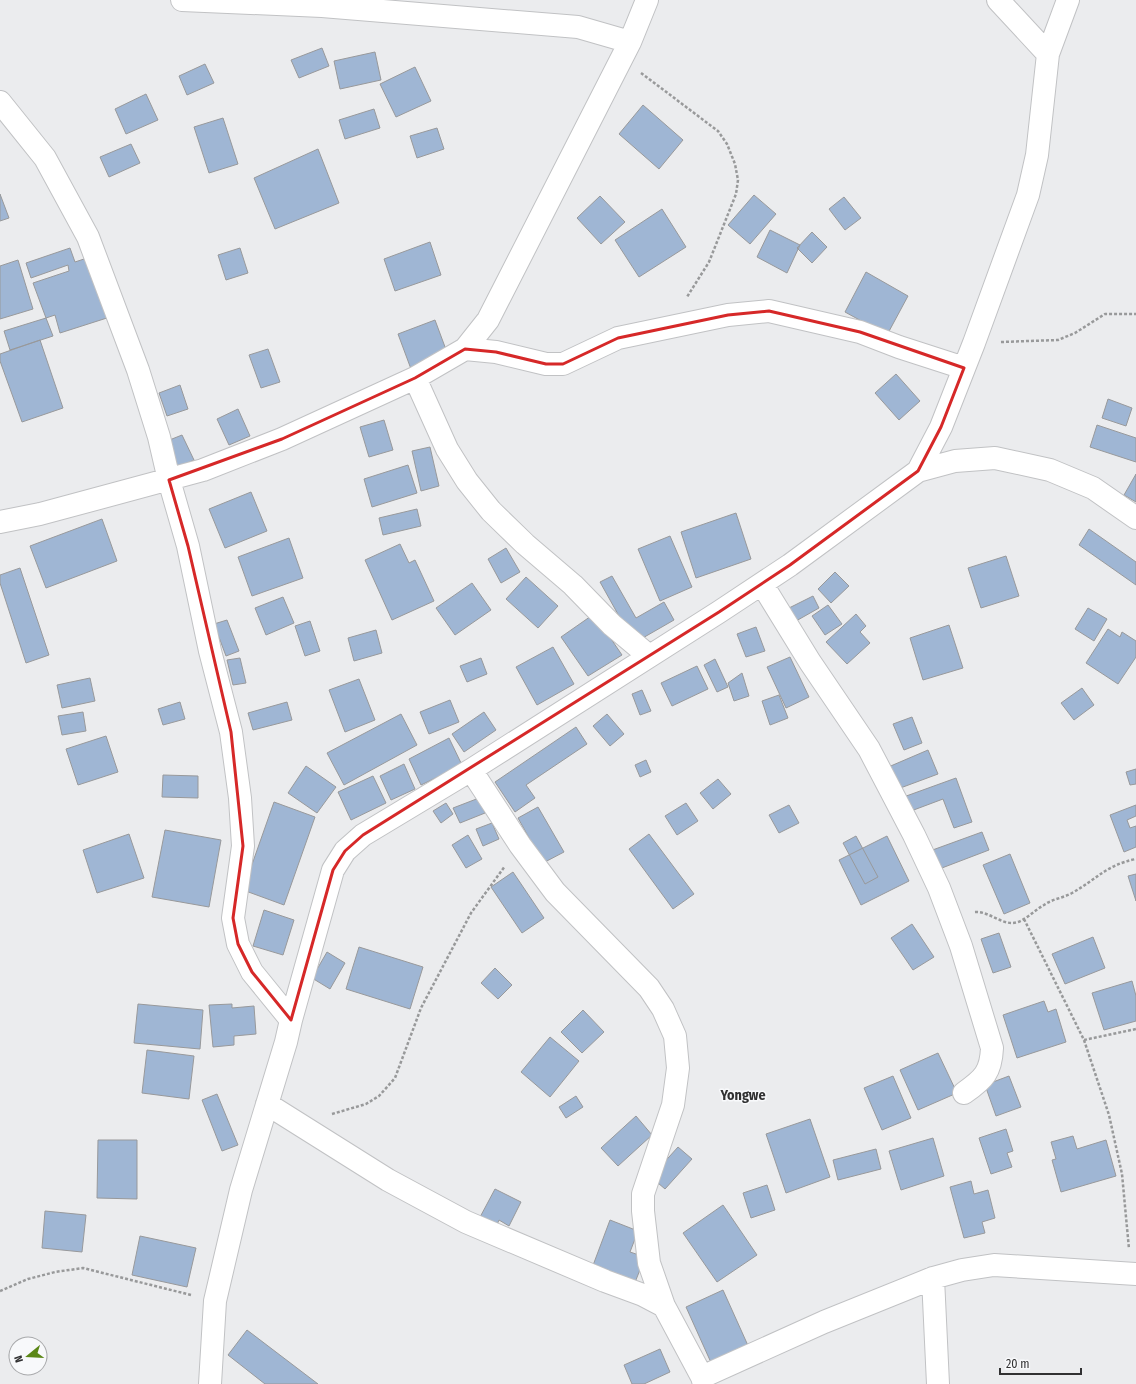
<svg xmlns="http://www.w3.org/2000/svg" width="1136" height="1384" viewBox="0 0 1136 1384" font-family="'Fira Sans Condensed',sans-serif">
<style>
.building{fill:#9fb6d4;stroke:#98999b}
.lines{fill:none;stroke-linecap:round;stroke-linejoin:round}
.street-casing{stroke:#c1c2c4;stroke-width:24}
.path{stroke:#98999a;stroke-width:2.5;stroke-dasharray:3 2;stroke-linecap:butt}
.street{stroke:#fff;stroke-width:22}
.marked{fill:none;stroke:#d62828;stroke-width:3;stroke-linejoin:round}
.labels{text-anchor:middle;stroke-width:3;stroke-linejoin:round;paint-order:stroke}
.quarter-label{font-size:14px;font-weight:bold;fill:#313132;stroke:#f8f9fb}
</style>
<rect width="100%" height="100%" fill="#ebecee"/>
<!-- building -->
<path class="building" d="M322,48l7,18 -30,12 -8,-18z
M375,52l6,28 -41,9 -6,-28z
M205,64l9,19 -27,12 -8,-19z
M415,67l16,34 -35,16 -16,-33z
M146,94l12,26 -32,14 -11,-25z
M643,105l40,35 -24,29 -40,-35z
M374,109l6,19 -35,11 -6,-19z
M223,118l15,46 -29,9 -15,-46z
M437,128l7,21 -27,9 -7,-22z
M131,144l9,19 -31,14 -9,-20z
M318,149l21,54 -64,26 -21,-51z
M0,194l9,24 -9,3z
M754,195l22,19 -26,30 -22,-19z
M600,196l25,26 -24,22 -24,-26z
M844,197l17,21 -16,12 -16,-21z
M662,209l24,38 -47,30 -24,-37z
M770,230l30,15 -13,28 -30,-16z
M812,232l15,15 -15,16 -15,-15z
M430,242l11,33 -46,16 -11,-32z
M70,248l5,14 15,-5 20,60 -50,16 -5,-18 -9,3 -13,-35 36,-12 -1,-6 -37,13 -5,-15z
M240,248l8,25 -22,7 -8,-25z
M18,260l15,49 -33,10v-53z
M866,272l42,24 -21,39 -42,-23z
M46,318l7,18 -43,14 -6,-19z
M435,320l13,35 -37,14 -13,-35z
M40,340l23,68 -41,14 -22,-61v-7z
M268,349l12,33 -19,6 -12,-33z
M896,374l24,27 -21,19 -24,-27z
M180,385l8,24 -21,7 -8,-23z
M1108,399l24,9 -6,18 -24,-8z
M238,409l12,27 -21,9 -12,-26z
M384,420l9,30 -24,7 -9,-30z
M1097,425l39,13v24l-46,-15z
M182,435l12,25 -16,7 -11,-26z
M430,447l9,39 -18,5 -9,-40z
M408,465l9,28 -45,14 -8,-28z
M1136,474v28l-12,-7z
M251,492l16,39 -42,17 -16,-39z
M417,509l4,17 -38,9 -4,-17z
M736,513l15,46 -55,19 -15,-46z
M102,519l15,42 -71,27 -16,-42z
M1089,529l47,33v23l-57,-40z
M670,536l22,51 -32,14 -22,-52z
M289,538l14,40 -51,18 -14,-39z
M400,544l9,19 6,-3 19,41 -42,19 -27,-60z
M506,548l14,24 -19,11 -13,-24z
M1006,556l13,40 -38,12 -13,-40z
M20,568l29,87 -23,8 -26,-80v-8z
M835,572l14,14 -18,17 -13,-14z
M612,576l24,42 28,-16 10,18 -40,23 -34,-61z
M526,577l32,29 -20,22 -32,-29z
M472,583l19,27 -36,25 -19,-27z
M813,596l6,12 -23,13 -7,-13z
M283,597l11,26 -28,12 -11,-27z
M828,605l14,19 -17,11 -13,-19z
M1088,608l19,11 -13,22 -19,-12z
M594,614l28,41 -34,21 -27,-39z
M856,614l10,12 -6,6 10,11 -23,21 -21,-22z
M227,620l12,31 -13,5 -12,-32z
M310,621l10,30 -15,5 -10,-30z
M949,625l14,43 -40,12 -13,-42z
M756,627l9,24 -19,6 -9,-23z
M1108,629l12,8 2,-5 14,9v16l-18,27 -32,-21z
M376,630l6,23 -28,8 -6,-23z
M553,647l21,37 -37,21 -21,-38z
M790,657l19,40 -23,11 -19,-41z
M240,658l6,25 -13,2 -6,-25z
M481,658l6,16 -20,8 -7,-16z
M715,659l13,28 -11,5 -13,-27z
M697,666l11,23 -36,17 -11,-23z
M742,673l7,23 -15,5 -6,-18z
M90,678l5,23 -33,7 -5,-23z
M359,679l16,41 -30,12 -16,-42z
M1082,688l12,17 -20,15 -13,-17z
M642,690l9,21 -11,4 -8,-21z
M779,695l9,23 -18,7 -8,-24z
M450,700l9,22 -30,12 -9,-22z
M180,702l5,17 -22,6 -5,-16z
M287,702l5,18 -39,10 -5,-17z
M83,712l3,19 -24,4 -4,-19z
M484,712l12,18 -32,22 -12,-18z
M401,714l16,31 -73,40 -17,-32z
M607,714l17,20 -14,12 -17,-20z
M912,717l10,26 -18,7 -11,-26z
M576,727l11,17 -61,41 9,13 -20,14 -20,-30z
M106,736l12,36 -40,13 -12,-36z
M449,738l13,27 -41,20 -12,-26z
M928,750l10,24 -43,16 -9,-22z
M646,760l5,12 -11,5 -5,-12z
M404,764l11,25 -24,11 -11,-24z
M306,766l30,21 -19,26 -29,-20z
M1136,769v15l-6,1 -4,-13z
M163,775l35,1v22l-36,-1z
M373,776l13,27 -35,17 -13,-28z
M956,778l16,44 -18,6 -11,-29 -40,15 -5,-15z
M718,779l13,15 -18,15 -13,-16z
M479,798l6,15 -25,10 -7,-15z
M274,802l41,15 -31,88 -41,-15z
M446,803l7,11 -12,9 -8,-12z
M686,803l12,18 -21,14 -12,-19z
M789,805l10,18 -20,10 -10,-18z
M1136,805v11l-9,4 3,8 6,-2v21l-12,5 -14,-37z
M538,807l26,45 -21,11 -25,-45z
M492,823l7,16 -16,7 -7,-17z
M165,830l56,10 -12,67 -57,-10z
M982,832l7,18 -55,21 -7,-19z
M129,834l15,44 -47,15 -14,-43z
M649,834l45,60 -21,15 -44,-60z
M468,835l14,24 -16,9 -14,-23z
M856,836l22,41 -13,7 -22,-41z
M887,836l22,45 -48,24 -22,-45z
M1010,854l20,49 -26,11 -21,-49z
M513,872l31,46 -22,15 -31,-46z
M1136,874v27l-8,-25z
M264,910l30,10 -11,35 -30,-9z
M912,924l22,33 -21,13 -22,-32z
M999,933l12,34 -18,6 -12,-34z
M1093,937l12,31 -40,16 -13,-30z
M359,947l64,20 -13,42 -64,-20z
M327,952l18,11 -15,26 -18,-11z
M495,968l17,17 -14,14 -17,-16z
M1132,981l4,15v25l-32,9 -12,-37z
M1044,1001l4,11 8,-3 10,33 -49,16 -14,-43z
M138,1004l65,6 -3,39 -66,-6z
M232,1004v4l22,-2 2,28 -22,2v9l-21,2 -4,-42z
M583,1010l21,22 -22,21 -21,-21z
M550,1037l29,24 -29,36 -29,-25z
M147,1050l47,6 -5,43 -47,-6z
M938,1053l19,40 -39,17 -18,-40z
M893,1076l18,42 -29,12 -18,-42z
M1009,1076l12,31 -25,9 -11,-31z
M217,1094l21,51 -16,6 -20,-51z
M576,1096l7,11 -17,11 -7,-11z
M636,1116l16,19 -34,31 -17,-18z
M810,1119l20,58 -44,16 -20,-59z
M1006,1129l7,22 -6,2 5,14 -21,7 -12,-36z
M1073,1136l4,13 29,-9 10,36 -55,16 -9,-32 4,-1 -5,-17z
M933,1138l11,38 -43,14 -12,-39z
M98,1140h39v59l-40,-1z
M678,1147l14,12 -27,30 -14,-12z
M876,1149l5,20 -43,11 -5,-20z
M971,1181l3,13 14,-4 7,28 -13,4 3,11 -21,5 -14,-51z
M767,1185l8,25 -24,8 -8,-25z
M495,1189l26,13 -12,24 -10,-6 -3,7 -17,-8z
M723,1205l34,50 -40,27 -34,-49z
M45,1211l41,4 -4,37 -40,-4z
M610,1220l28,11 -8,21 15,5 -11,28 -42,-17z
M140,1236l56,12 -9,39 -55,-12z
M723,1290l27,60 -37,17 -27,-60z
M247,1330l71,54h-53l-37,-29z
M660,1349l10,23 -26,12h-12l-8,-19z"/>
<g class="lines">
<!-- street casing -->
<g class="street-casing">
<path id="street" d="M182,0l140,6 256,21 52,15
M998,0l50,54
M0,102l45,56 43,79 50,133 21,67 10,43 19,66 22,105 21,81 9,66 3,48 -10,72 5,26 14,28 39,48
M465,349l31,3 50,12h17l55,-26 110,-23 41,-4 91,21 39,15 65,21
M415,378l32,71 20,32 24,30 34,33 48,41 39,40 37,31
M918,471l23,-44 33,-84 54,-148 9,-40 11,-101 20,-54
M0,522l40,-8 163,-44 79,-31 133,-61 50,-29 23,-29 142,-278 17,-42
M762,584l48,78 59,87 45,86 25,53 22,58 31,102c-1,24 -8,31 -28,45
M471,770l49,75 35,47 94,96 14,21 12,27 3,32 -5,37 -30,89v17l6,52 15,43
M267,1104l121,76 78,42 139,59 38,14 21,11 38,71 2,7
M933,1278l5,106
M702,1377l122,-55 109,-44 29,-8 32,-5 142,9
M210,1384l5,-83 26,-111 45,-148 5,-22 42,-150 12,-19 18,-16 108,-65 248,-158 71,-47 128,-94 37,-10 40,-3 55,12 43,18 43,30"/>
</g>
<!-- path -->
<path class="path" d="M641,73l77,58 9,13 8,20 3,16 -2,14 -27,68 -22,35
M1001,342l57,-2 17,-7 30,-19h31
M975,912c15,-1 28,15 43,10 10,-4 17,-12 26,-17 8,-6 19,-7 28,-12 25,-14 34,-28 64,-34
M1024,919l60,121 25,75 13,59 7,75
M1084,1040l52,-11
M332,1114l34,-10 13,-8 16,-18 26,-70 50,-95 34,-47
M0,1291l28,-12 27,-7 28,-4 108,27"/>
<!-- street -->
<use href="#street" class="street"/>
</g>
<!-- marked area -->
<path class="marked" d="M769,311l91,21 104,36 -23,59 -23,44 -128,94 -71,47 -356,223 -18,16 -12,19 -42,150 -39,-48 -14,-28 -5,-26 10,-72 -12,-114 -43,-186 -19,-66 113,-41 133,-61 50,-29 31,3 50,12h17l55,-26 110,-23z"/>
<g class="labels">
<!-- quarter labels -->
<g class="quarter-label">
<text x="743" y="1100">Yongwe</text>
</g>
</g>
<!-- north arrow -->
<g transform="translate(28 1356) rotate(252)"><circle r="19" fill="#f8f9fb" stroke="#a8a9ab"/>
<path d="M0-3L7 15L0 10L-7 15Z" fill="#5b8716"/>
<text y="-6" font-size="11" font-weight="bold" text-anchor="middle" fill="#313132">N</text>
</g>
<!-- scale -->
<path d="M1000 1368v6h81v-6" fill="none" stroke="#313132" stroke-width="2"/>
<text x="1006" y="1368" font-size="12" fill="#313132" stroke="#f8f9fb" stroke-width="3" paint-order="stroke">20 m</text>
</svg>
